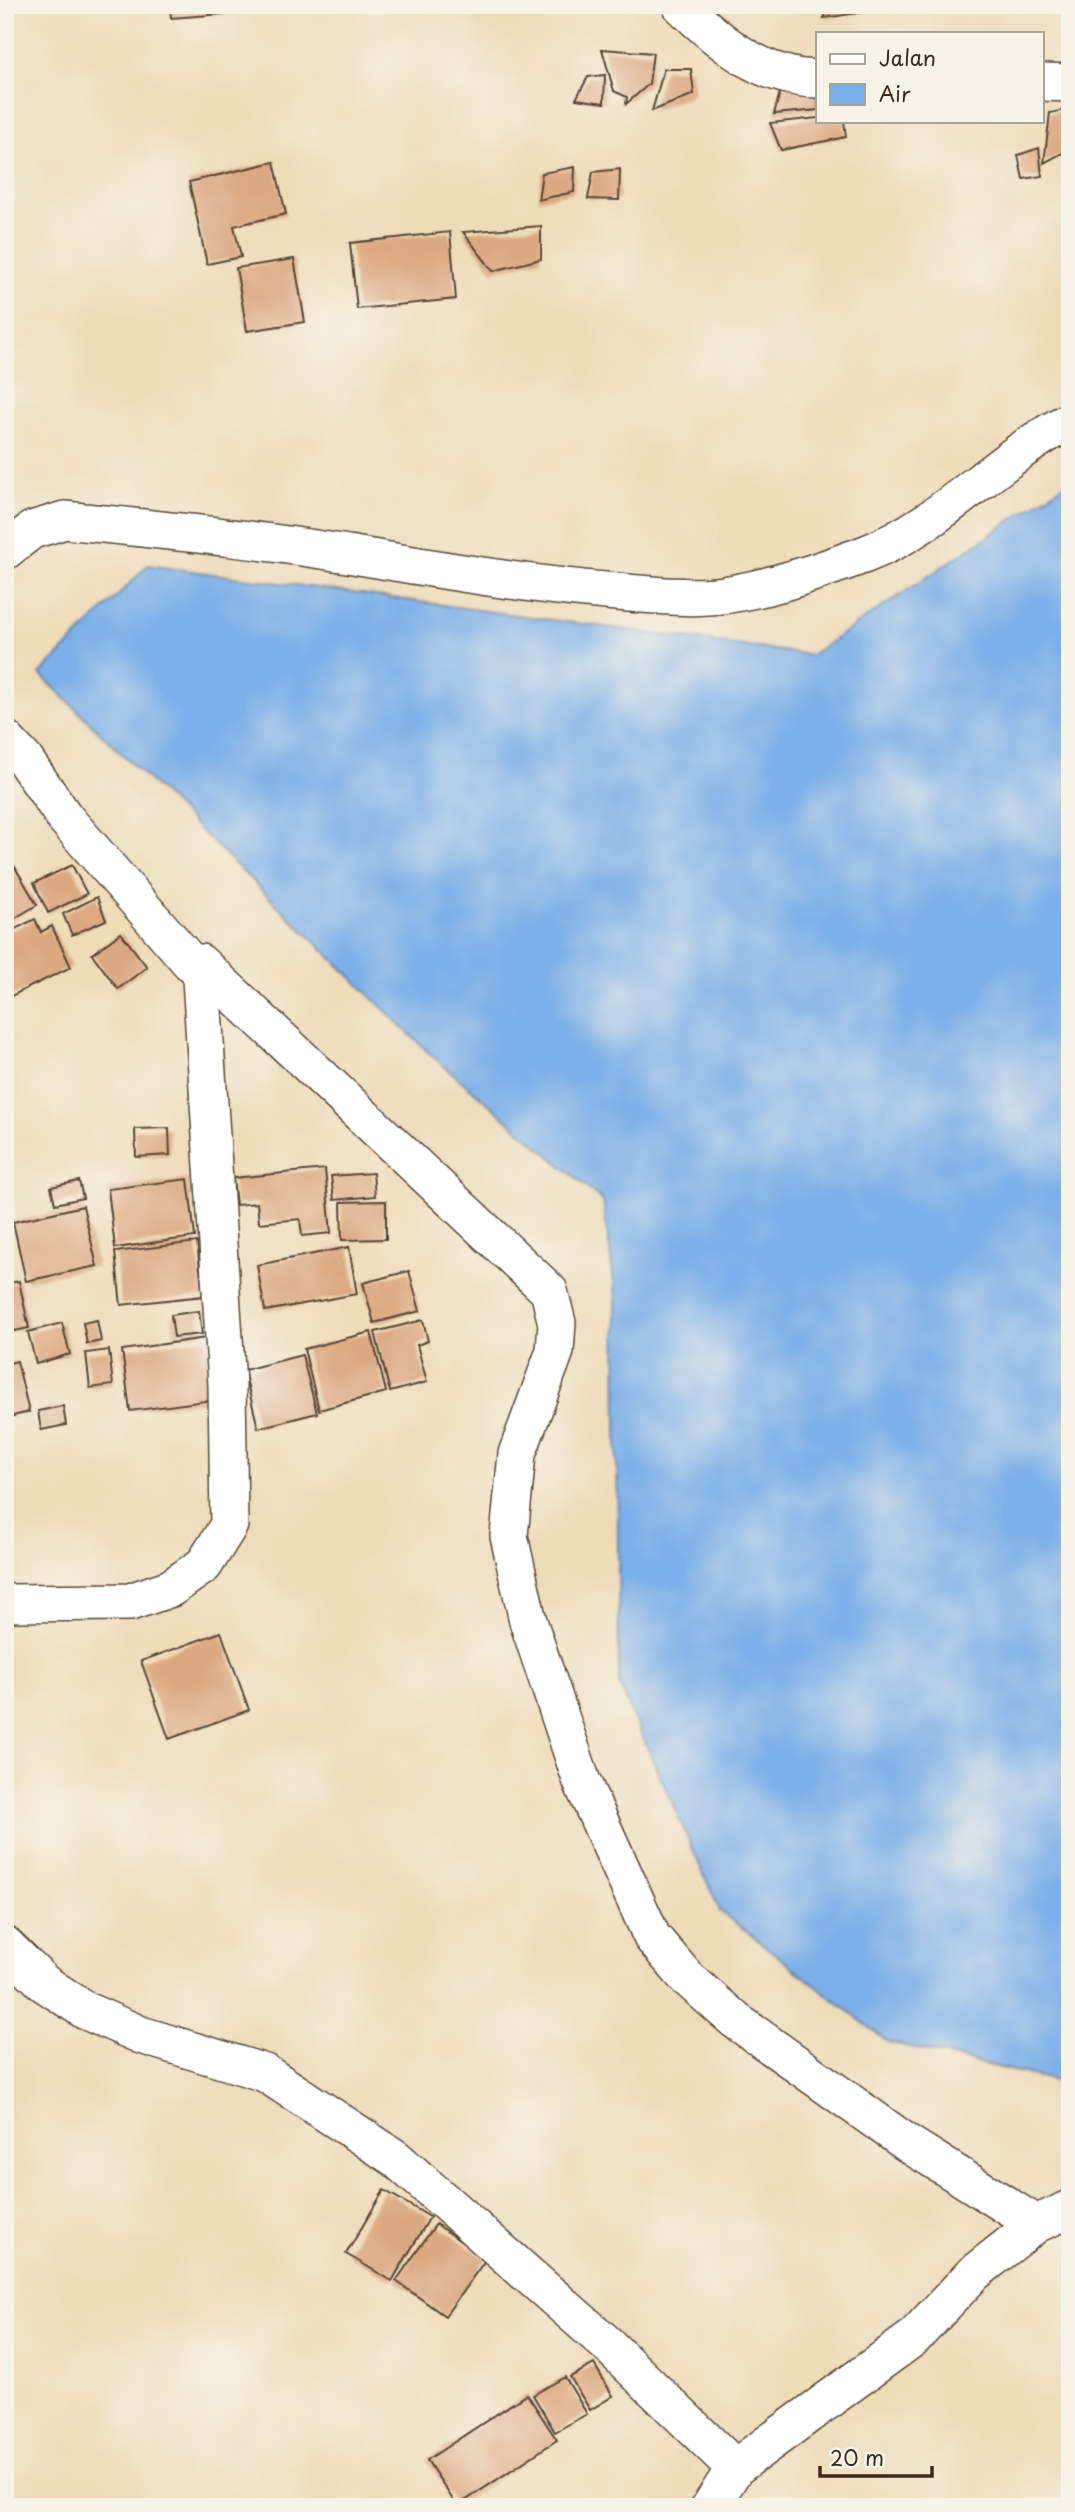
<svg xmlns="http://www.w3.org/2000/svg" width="1075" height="2512" viewBox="0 0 1075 2512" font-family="'Playpen Sans',sans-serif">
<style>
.water{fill:#7aafe8;stroke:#5a6c83;stroke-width:2}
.building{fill:#dba881}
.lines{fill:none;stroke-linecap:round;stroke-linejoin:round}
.street-casing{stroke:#564535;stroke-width:40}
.street{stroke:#fff;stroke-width:37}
</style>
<rect width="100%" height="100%" fill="#f7f3e8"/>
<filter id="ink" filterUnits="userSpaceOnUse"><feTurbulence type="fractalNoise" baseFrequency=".0143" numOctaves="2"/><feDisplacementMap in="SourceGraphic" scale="14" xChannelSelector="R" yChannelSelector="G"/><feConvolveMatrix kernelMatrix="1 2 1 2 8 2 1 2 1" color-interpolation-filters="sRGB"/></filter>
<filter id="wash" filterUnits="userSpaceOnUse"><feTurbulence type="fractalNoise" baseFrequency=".00686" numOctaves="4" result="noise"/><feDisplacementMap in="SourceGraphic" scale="28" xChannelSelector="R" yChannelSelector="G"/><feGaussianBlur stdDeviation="1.57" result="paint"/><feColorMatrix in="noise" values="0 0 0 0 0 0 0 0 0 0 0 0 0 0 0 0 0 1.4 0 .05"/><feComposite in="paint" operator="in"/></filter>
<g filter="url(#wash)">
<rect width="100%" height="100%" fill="#eedcb9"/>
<!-- water -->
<path class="water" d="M1070,481v1603l-182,-42 -168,-131 -101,-227 -3,-388 -13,-95 -172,-146 -391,-381 108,-109 663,90z"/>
<g id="blocks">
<!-- building -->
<path class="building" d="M170,5h66v8l-65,5z
M830,5h61l1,3 -68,10z
M602,49l51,4 -4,31 -23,20 1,-7 -13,-6z
M664,69h27l3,25 -42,17z
M605,75l-1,28 -28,-4 12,-22z
M782,85l36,6v19l-44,4z
M1070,109v40l-26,14 6,-50z
M818,118l26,3 2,16 -65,13 -11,-27z
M1039,148l3,28 -19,3 -5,-24z
M274,162l12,52 -52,12 7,31 -34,7 -18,-82z
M575,167l-1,25 -36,8 4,-27z
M620,169l-1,31 -31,-1 5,-27z
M541,226v33l-48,12 -30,-39z
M450,232l6,67 -99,10 -7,-66z
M294,259l11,63 -58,9 -11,-63z
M5,850l32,55 -32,19z
M72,865l15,29 -39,19 -14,-30z
M97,897l9,23 -34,15 -9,-21z
M35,919l6,13 11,-6 19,41 -66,32v-65z
M121,933l26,34 -29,22 -26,-35z
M169,1128l1,27 -34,2 -1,-28z
M325,1169l6,64 -29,3 -2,-17 -41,4 -2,-20 -21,2 -3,-27z
M373,1173l2,23 -41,4 -3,-24z
M188,1179l7,58 -80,11 -7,-59z
M79,1181l4,17 -28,6 -4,-17z
M386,1201v38l-44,1 -1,-38z
M83,1206l14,60 -71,15 -13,-59z
M197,1242l6,54 -82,9 -6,-53z
M349,1247l8,47 -92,17 -8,-46z
M409,1271l11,40 -46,12 -11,-40z
M19,1281l10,47 -24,5v-49z
M199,1311l3,23 -28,3 -3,-22z
M97,1320l4,21 -14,3 -4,-21z
M423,1320l5,21 -11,4 10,37 -37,10 -15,-60z
M62,1323l8,31 -34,10 -8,-32z
M371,1332l15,60 -67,18 -15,-61z
M206,1338l8,62 -84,11 -8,-61z
M109,1350l4,35 -23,3 -4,-35z
M302,1355l15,58 -59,15 -14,-58z
M17,1361l12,51 -24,6v-54z
M63,1406l3,19 -25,5 -3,-19z
M221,1632l28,78 -80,29 -28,-78z
M384,2190l46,27 -38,64 -46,-27z
M436,2224l50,35 -41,57 -49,-35z
M594,2364l19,32 -23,14 -20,-33z
M565,2377l22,37 -32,18 -22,-37z
M527,2394l30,46 -100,66 -30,-46z"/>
</g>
</g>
<g filter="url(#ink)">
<use href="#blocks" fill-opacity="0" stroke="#564535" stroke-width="2"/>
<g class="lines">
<!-- street casing -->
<g class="street-casing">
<path id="street" d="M681,5c38,37 82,74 137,74
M1042,82l28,1
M5,551l27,-21 33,-10c96,10 193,19 289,35 88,15 175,30 263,37 35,3 72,7 106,3 49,-7 97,-24 143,-41 76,-29 131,-97 204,-133
M5,739l19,20 41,59 125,144 10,1 349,328 8,32 -2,28 -38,103 -8,82 19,85 54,161 70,155 34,40 49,43 172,123 129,81
M5,1603l125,-1 41,-14 33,-23 25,-40 -2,-140 -27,-422
M5,1945l39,38 42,28 55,24 124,38 130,85 212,186 128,124
M710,2507l25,-39 178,-130 61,-65 62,-49 34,-15"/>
</g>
<!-- street -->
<use href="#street" class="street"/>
</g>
</g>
<!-- margin -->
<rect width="1075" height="2512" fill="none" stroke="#f7f3e8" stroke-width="28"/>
<!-- legend -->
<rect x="816" y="32" width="228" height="91" fill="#f7f3e8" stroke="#aca397" stroke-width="2"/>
<rect x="830" y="54" width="35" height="10" fill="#ffffff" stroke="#aca397" stroke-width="2"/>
<text x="879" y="66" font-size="21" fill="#3b2a1e">Jalan</text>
<rect x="830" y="84" width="35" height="21" fill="#7aafe8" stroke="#aca397" stroke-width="2"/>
<text x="879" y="102" font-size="21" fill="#3b2a1e">Air</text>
<!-- scale -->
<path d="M820 2466v10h112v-10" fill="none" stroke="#3b2a1e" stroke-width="3.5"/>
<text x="830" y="2466" font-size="21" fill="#3b2a1e" stroke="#f7f3e8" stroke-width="5" paint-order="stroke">20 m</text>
</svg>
